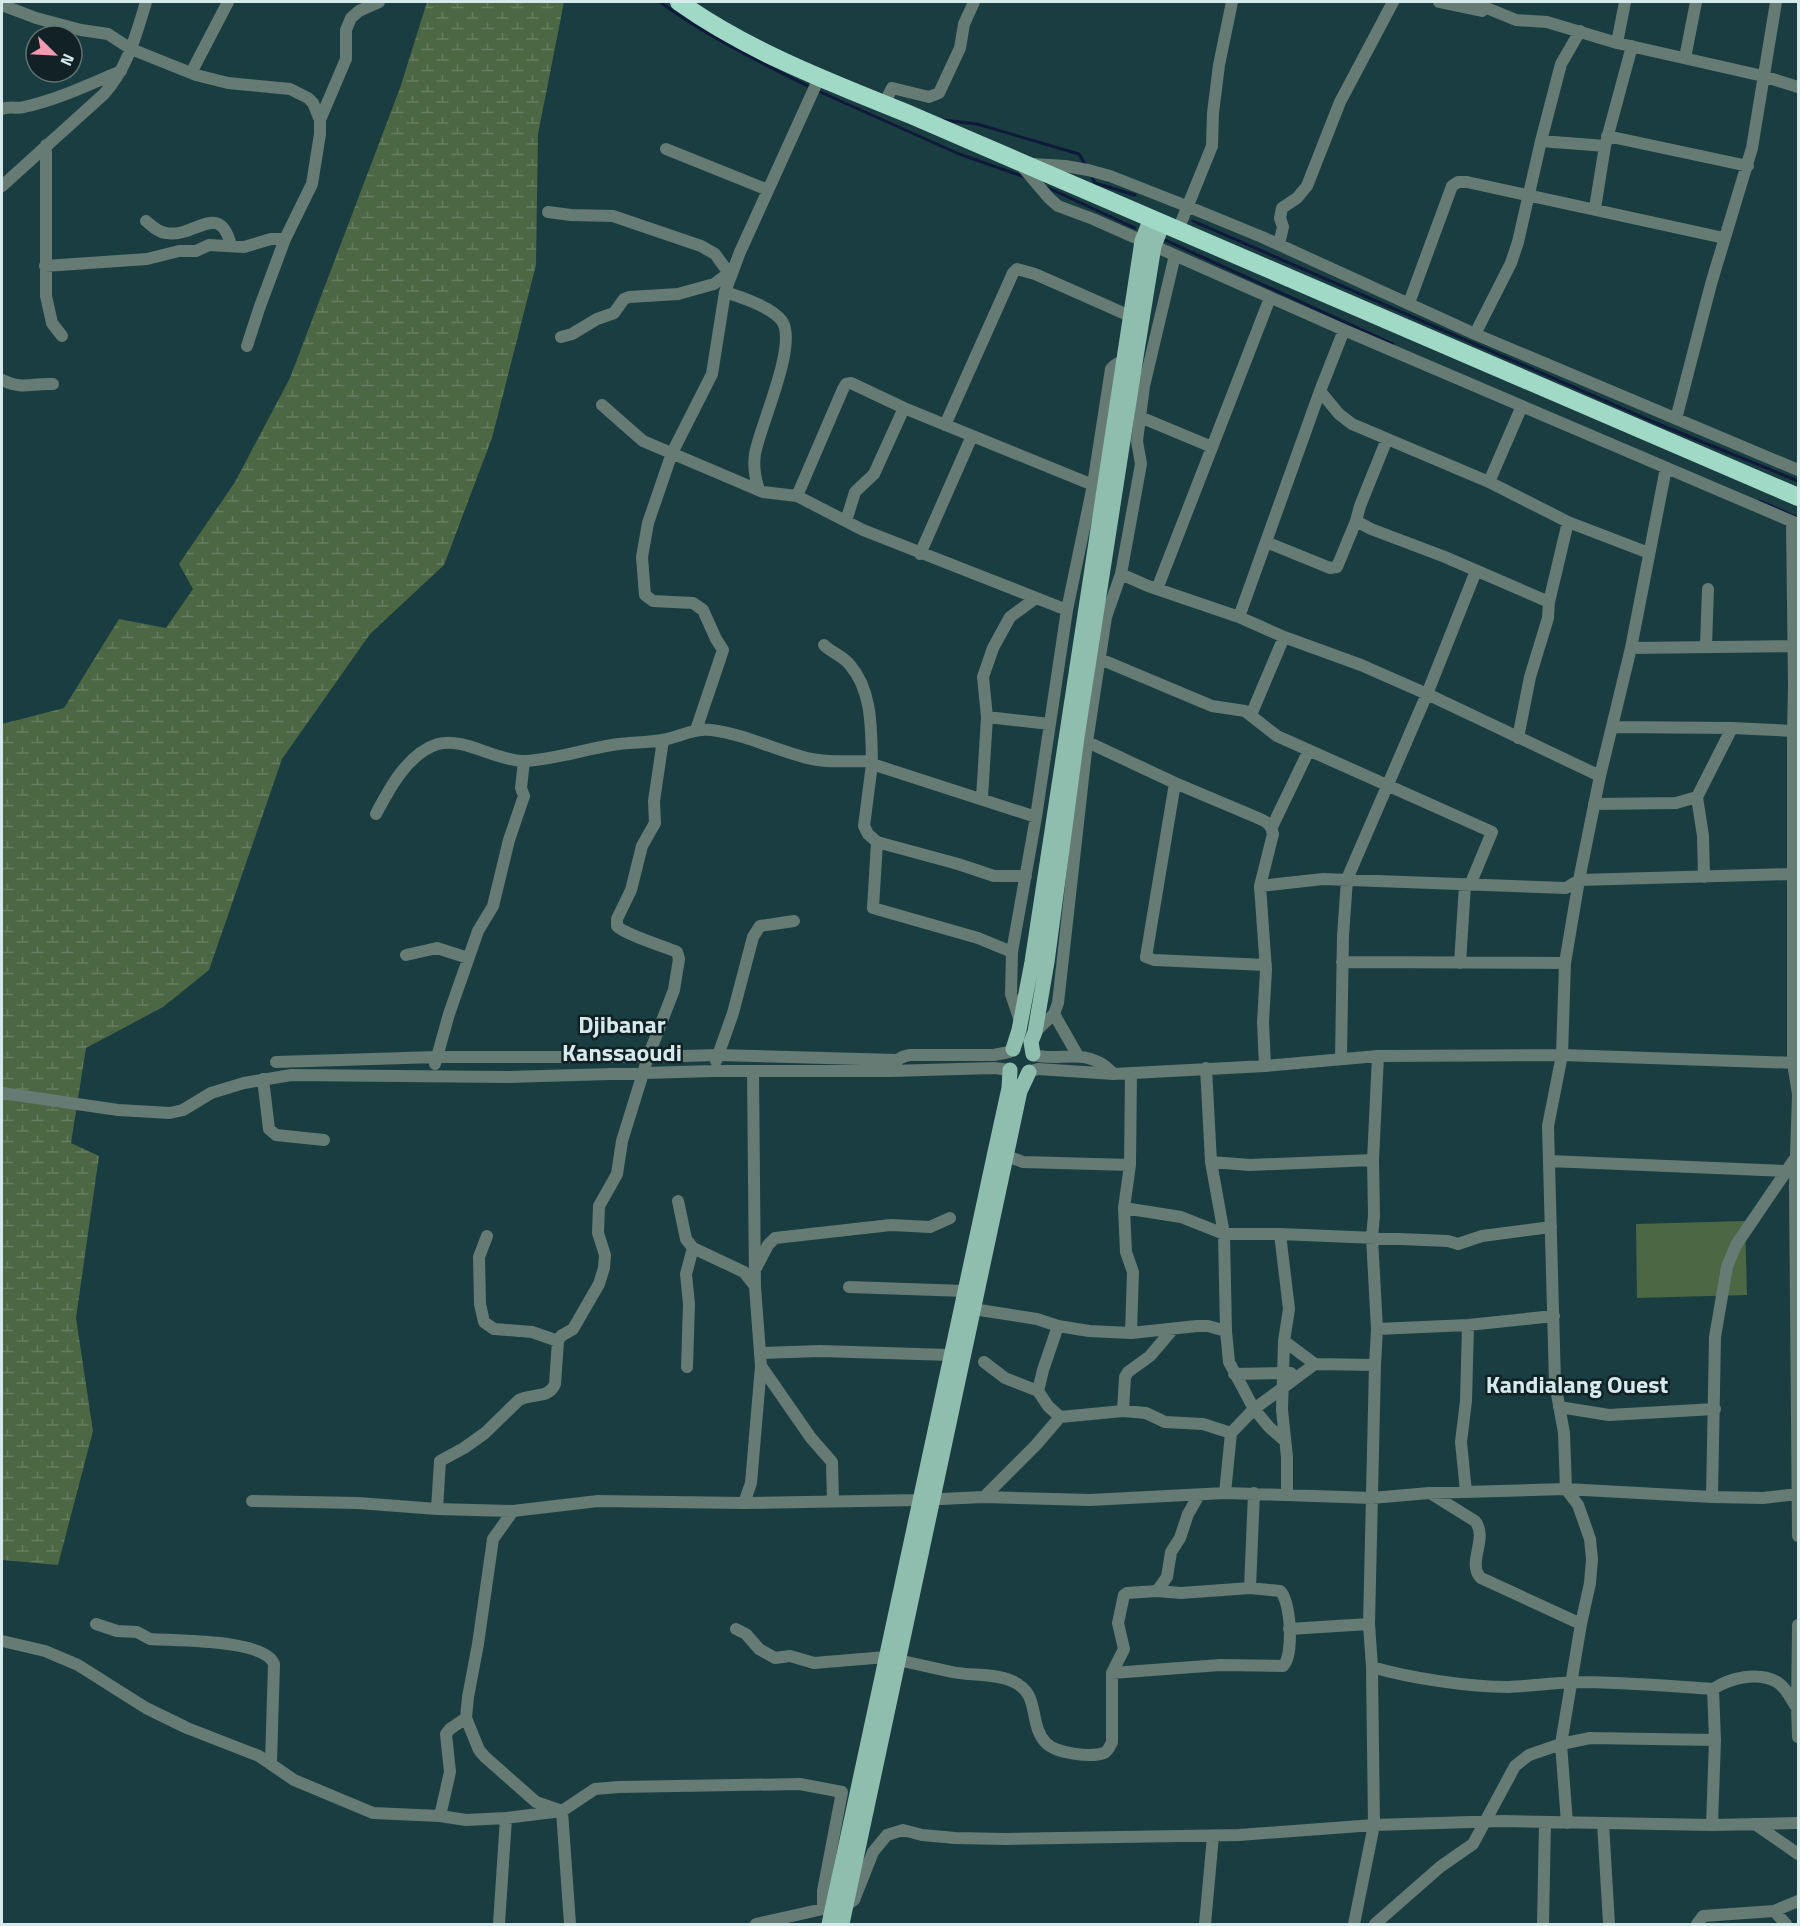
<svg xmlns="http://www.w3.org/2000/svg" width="1800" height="1926" viewBox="0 0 1800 1926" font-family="'Titillium Web',sans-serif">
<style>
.wetland{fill:url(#wetland-marsh)}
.pitch{fill:#4c6744}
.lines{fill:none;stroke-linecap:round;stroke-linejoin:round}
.stream{stroke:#0f1a3b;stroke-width:3}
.minor{stroke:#657b73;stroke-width:12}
.major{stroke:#90beae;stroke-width:15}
.highway{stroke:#a0d9c5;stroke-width:18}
.labels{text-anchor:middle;stroke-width:5;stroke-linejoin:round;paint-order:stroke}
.neighbourhood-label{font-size:24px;font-weight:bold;fill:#d6eaeb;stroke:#122123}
</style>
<defs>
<pattern id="wetland-marsh" width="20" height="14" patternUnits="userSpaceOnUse" patternTransform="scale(1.5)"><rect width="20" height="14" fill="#4c6744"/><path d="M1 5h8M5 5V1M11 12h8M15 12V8" fill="none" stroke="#657d5f"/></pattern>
</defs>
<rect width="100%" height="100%" fill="#193d40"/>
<!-- wetland -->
<path class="wetland" d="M427,2h137l-26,132 -2,131 -44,173 -48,127 -74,69 -88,125 -73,211 -46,37 -77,41 -15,95 28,13 -23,162 17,113 -35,134 -56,-5v-836l62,-16 55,-89 47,9 27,-39 -14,-25 56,-82 55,-104 110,-290z"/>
<!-- pitch -->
<path class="pitch" d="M1745,1221l2,74 -110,3 -1,-74z"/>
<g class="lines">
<!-- stream -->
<path class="stream" d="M660,2c47,34 99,60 152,86
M818,91l141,63 66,23
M943,120l34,4 102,30 7,12
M1091,175l4,8 40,12
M1044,186l91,42
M1193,221l463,202 142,58
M1165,240l228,104
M1760,501l38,17"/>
<!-- minor -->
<path class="minor" d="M1439,2l43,9
M1472,2l44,18 31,2 70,21
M1625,2l-8,41 146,33 35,11
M2,5l34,13 45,12 27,4 23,15 65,26 32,8 62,6 18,9 5,5 7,17v14l-8,50 -27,55 -26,70 -12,37
M1685,58l11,-56
M191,73l37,-71
M884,104l8,-16 37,9 10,-4 21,-45 4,-24 10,-22
M2,109c8,-3 14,0 22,-2 33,-7 66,-23 97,-36
M320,120l26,-61v-29l5,-12 8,-7 20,-9
M1607,136l141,30
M1541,141l20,-77 19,-33
M46,145v151l6,27 10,13
M666,149l102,41
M1020,164l29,34 9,8 35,13 251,111 454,194
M1033,164l32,2 23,4 22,6 79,31 73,30 213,97 323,136
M2,186l102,-92c24,-27 32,-59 42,-92
M1595,208l10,-62
M548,212l23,3 42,1 88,30 14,8 16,22
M146,221c6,5 12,11 20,12 28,6 54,-34 65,13
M1178,230l34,-84 1,-33 6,-48 13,-63
M1279,244l4,-17 -3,-9 2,-10 15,-10 10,-12 33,-84 53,-100
M45,266l102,-7 32,-8h17l13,-6 35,2 27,-8h14
M725,292c16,5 47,15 57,29 16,24 -22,104 -27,133 -2,13 0,24 4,36
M1409,303l43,-117 6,-4h9l257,56
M1475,334l36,-71 7,-21 23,-101 64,5 27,-100
M561,337l11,-3 25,-15 17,-6 10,-14 5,-2 49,-3 36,-10 15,-11
M2,380c21,10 28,3 51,4
M1320,391l19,23 13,10 137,58 79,40 81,31
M602,405l41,36 120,51 34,4 66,34 204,80
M1140,417l72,30
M1676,419l35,-135 41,-136 24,-146
M945,425l68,-152 4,-4 18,5 95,42
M1387,439l-27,67 -4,15 15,8 74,28 104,45
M1489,482l33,-76
M797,496l46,-107 3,-5 5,-1 53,25 189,77
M846,521l9,-29 19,-18 30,-66
M1792,522l2,164 -1,45v332l5,31 -3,92 3,350
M1266,542l64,26 7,-1 19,-46
M920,554l52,-118
M1121,574l27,12 91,31 45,20 77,28 66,29 173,82
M1157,589l113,-291
M1239,617l81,-226 24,-61
M824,645c8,8 19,11 26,20 23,27 21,65 22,99l164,53
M1706,646l2,-57
M1631,648l163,-2
M1100,659l112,47 33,5 32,25 215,96 -22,53
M1251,715l33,-78
M987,717l-4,-40 10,-29 17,-31 26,-19
M1612,727l120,1
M696,730l27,-80 -7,-11 -13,-29 -10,-7 -40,-2 -8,-6 -3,-38 6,-34 24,-70 40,-79 13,-82 15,-40 79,-174
M1518,738l12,-61 18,-59 1,-16 19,-80
M1081,739l94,44 83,35c9,4 13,6 15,16l-13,52 6,84 -3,52 2,44
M1175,783l-29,174 8,3 112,5
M1697,797l6,39 1,41
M982,798l5,-81 63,7
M1594,804l82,-1 21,-6 35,-69 61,3
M376,814c13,-25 32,-61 62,-70 25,-7 57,16 84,17 27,0 63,-12 90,-16 17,-3 34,-2 50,-5 17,-3 32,-12 49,-10 33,4 64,20 96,28 19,5 41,3 60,3l5,3 -8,62 4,8 9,8 -4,66 105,30 34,14
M1272,827l37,-77
M877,842l81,22 36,12h32
M1260,886l63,-7 243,9 13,-8 213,-6
M406,955l31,-7 31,10
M1342,962l223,1
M1460,963l5,-78
M1054,1014l24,42
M1020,1021l-9,-27 1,-42 24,-135 31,-207 26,-125 18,-116c5,-7 11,-8 19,-7
M1035,1032l19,-18 4,-11 29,-261 19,-125 15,-43 20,-110 -4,-23 7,-55 31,-131
M1034,1055c21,6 44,-4 64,7 6,2 11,8 16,12
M1341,1058l2,-122 4,-57 80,-185 49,-123
M716,1061l17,-48 20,-76 7,-11 34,-5
M276,1062l161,-5h211l70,-2 179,5
M435,1064l14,-50 29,-83 15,-25 16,-66 15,-44 -3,-8 3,-27
M892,1067c5,-7 9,-11 18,-12h84l15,-3
M1206,1068l5,94 13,72 2,97 3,31 25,47 15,18 16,14
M1031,1071l7,-2 76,5 151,-8 113,-10 184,-1 236,8
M1131,1073l-1,92 -6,43 2,44 7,20 -2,61
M263,1079l6,50 7,6 48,5
M2,1093l116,17 52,3 13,-3 28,-17 33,-10 47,-8 215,2 207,-6h177l104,-3 16,2
M998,1153l25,9 107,3
M1549,1161l236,10
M1211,1162l39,3 123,-5
M678,1201l8,38 7,9 51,24 11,14
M1124,1208l57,9 43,17h56l168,7 10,3 24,-8 69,-9
M1280,1234l9,75 -5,32 -2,69 5,47v38
M487,1236l-8,21 1,47 4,18 10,7 38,3 26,9
M756,1268l12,-23 7,-7 116,-13 39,2 20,-9
M849,1287l116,4
M973,1309l64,10 21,7 31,5 42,2 66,-7h11l18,5
M1377,1329l91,-4 86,-9
M1284,1341l31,23 60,1
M760,1353l60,-2 131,4
M984,1362l21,16 33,13 10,15 12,11 63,-6 23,2 19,9 38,2 28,9
M761,1366l50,72 21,24 1,39
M687,1367l2,-63 -3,-30 7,-26
M1234,1374l57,-1
M1038,1391l5,-21 15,-44
M1559,1407l50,8 106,-6
M1123,1411l2,-34 3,-5 22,-16 23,-27
M1466,1492l-5,-50 5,-41 2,-76
M1225,1493l6,-60 23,-24 61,-45
M1430,1493l45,28c14,18 -9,42 6,57l100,46
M984,1497l52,-52 24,-28
M1712,1497l3,-160 12,-70 9,-22 60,-88
M252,1501l106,2 79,6 76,2 85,-10 146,2 176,-3 64,-3 106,3 135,-7 147,5 57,-5 137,-4 146,8 51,1 35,-4
M744,1503l7,-20 10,-117 -6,-79 -2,-216
M437,1509l3,-48 24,-13 21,-15 34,-33c13,-7 30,-1 36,-16l3,-43 3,-5 12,-7 26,-45 5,-16 1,-13 -7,-22 1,-27 18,-32 5,-33 26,-84 26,-67 5,-31 -2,-7c-12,-5 -55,-19 -60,-26v-7l14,-29 11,-44 13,-23 -1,-22 9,-61
M513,1511l-20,28 -15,105 -10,53 -2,21 13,32 6,7 51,45 26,9 8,113
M1250,1588l4,-95
M1157,1591l10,-14 4,-25 9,-14 8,-24 11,-19
M96,1624l21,7 20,1 13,7c25,2 115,0 124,25l-3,98
M1798,1625l-1,83 1,29
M736,1629l10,5 13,15 16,9 15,-2 24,7 72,-6
M1289,1629l80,-5
M2,1641l43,10 33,14 68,43 41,20 72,28 35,24 79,33 67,3 26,4 40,-2 56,-7 33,-22 24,-2 181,-3 42,8 -19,99v18
M898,1660c18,4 36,8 54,12 20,4 42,1 60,9 30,13 15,41 34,62 10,10 44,15 58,10 4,-2 6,-7 8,-11v-69l12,-24 -6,-26 6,-28 3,-2 30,-2 24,2 69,-5 30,3c11,9 14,65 3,75l-63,-1 -108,8
M1372,1667c37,11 97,20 136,20 23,-1 45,-4 68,-5 46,0 91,4 137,7 17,-11 45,-18 64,-7 9,5 14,18 20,26
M440,1816l10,-44 -4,-38 4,-5 16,-11
M1567,1823l-6,-79 29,-6 125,2
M1603,1823l6,101
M1755,1824l43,30
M1712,1825l3,-85 -2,-51
M1774,1911l12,13
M499,1924l7,-106
M756,1924l76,-17 13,-1 9,-6 19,-48 14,-17 16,-5 19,5 33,3 51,1 233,-4 135,-10 129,-4 209,4 86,-2
M1205,1924l8,-88
M1354,1924l20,-99 -2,-158 -3,-43 6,-259 2,-36 -5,-91 2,-23 -1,-55 5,-104
M1375,1924l65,-57 33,-23 42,-78 14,-11 32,-11 20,-120 9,-41 2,-24 -2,-20 -7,-20 -5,-14 -12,-16 -2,-56 -9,-50 -7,-257 14,-71 3,-92 14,-83 21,-104 31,-128 35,-180
M1543,1924l2,-101
M1697,1924l6,-8 71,-5 24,-10"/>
<!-- major -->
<path class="major" d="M1013,1049l6,-19 13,-68 110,-721 9,-23
M1033,1054l-2,-12 4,-10 12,-70 30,-225 58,-374 19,-117 9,-23
M829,1924l166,-772 14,-64 1,-18
M842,1924l178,-833 9,-19"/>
<!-- highway -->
<path class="highway" d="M679,2c70,50 153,81 232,113l887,382"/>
</g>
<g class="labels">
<!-- neighbourhood labels -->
<g class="neighbourhood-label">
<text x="622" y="1033">Djibanar<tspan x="622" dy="28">Kanssaoudi</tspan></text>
<text x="1577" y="1393">Kandialang Ouest</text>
</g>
</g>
<!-- border -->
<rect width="1800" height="1926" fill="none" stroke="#d6eaeb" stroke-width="6"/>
<!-- north arrow -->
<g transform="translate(54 54) rotate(114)"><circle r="28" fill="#122123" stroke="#607173" stroke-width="1.5"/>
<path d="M0-4.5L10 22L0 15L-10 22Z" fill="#f19ab1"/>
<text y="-9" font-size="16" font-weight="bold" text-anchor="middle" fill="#d6eaeb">N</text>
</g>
</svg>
